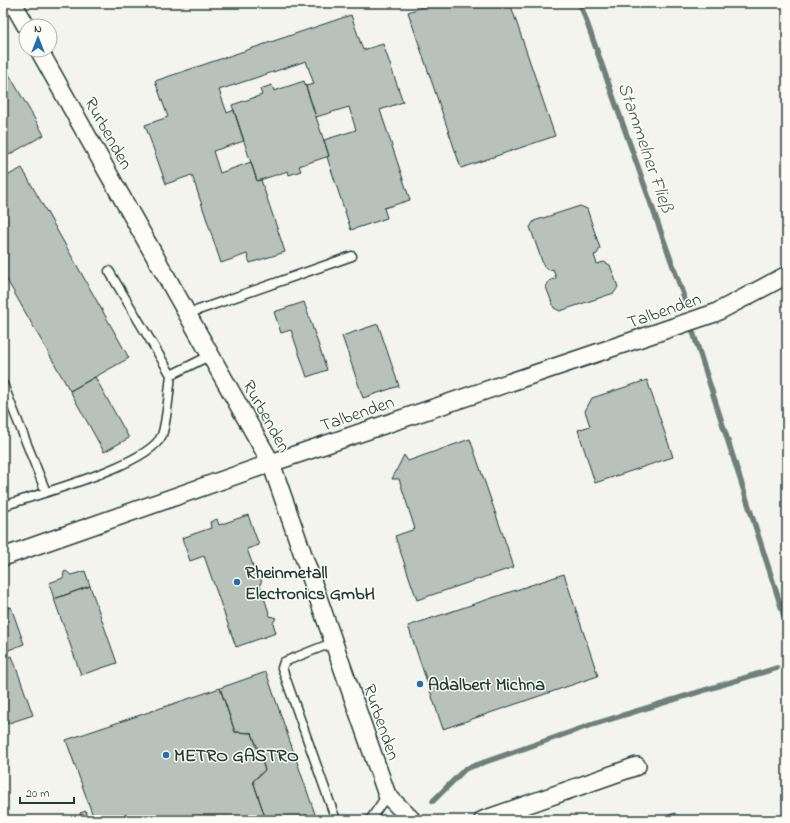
<svg xmlns="http://www.w3.org/2000/svg" width="790" height="823" viewBox="0 0 790 823" font-family="'Indie Flower',sans-serif">
<style>
.lines{fill:none;stroke-linecap:round;stroke-linejoin:round}
.stream{stroke:#6e8179;stroke-width:5.5}
.building{fill:#b9c1bb;stroke:#1f3d34}
.service-casing{stroke:#1f3d34;stroke-width:11}
.minor-casing{stroke:#1f3d34;stroke-width:20}
.service{stroke:#fdfcf7;stroke-width:8}
.minor{stroke:#fdfcf7;stroke-width:17}
.poi-dot{fill:#1f6fb2;stroke:#fdfcf7;stroke-width:1.5}
.labels{text-anchor:middle;stroke-width:3;stroke-linejoin:round;paint-order:stroke}
.street-label{font-size:18px;fill:#1f3d34;stroke:#fdfcf7}
.poi-label{font-size:18px;font-weight:bold;fill:#1f3d34;stroke:#fdfcf7;text-anchor:start}
.water-label{font-size:19px;font-style:italic;fill:#475f56;stroke:#fdfcf7}
</style>
<rect width="100%" height="100%" fill="#f4f4ef"/>
<filter id="ink" filterUnits="userSpaceOnUse"><feTurbulence type="fractalNoise" baseFrequency=".025" numOctaves="2"/><feDisplacementMap in="SourceGraphic" scale="8" xChannelSelector="R" yChannelSelector="G"/><feConvolveMatrix kernelMatrix="1 2 1 2 8 2 1 2 1" color-interpolation-filters="sRGB"/></filter>
<g filter="url(#ink)">
<g class="lines">
<!-- stream -->
<path class="stream" d="M580,3l105,297
M693,332l92,287
M433,801l32,-32 123,-43 189,-58"/>
</g>
<!-- building -->
<path class="building" d="M116,3h17l-15,5z
M435,3h75l45,133 -94,32 -53,-156z
M351,15l12,35 20,-6 20,58 -23,8 30,90 -26,8 3,10 -36,12 -24,-73 2,-1 -5,-16 32,-10 -7,-23 -33,10 -10,-31 8,-2 -8,-23 -87,29 8,23 7,-3 10,31 -31,10 7,22 31,-11 6,19 4,-1 24,72 -35,11 -3,-9 -26,9 -29,-88 -26,9 -21,-59 23,-8 -13,-36z
M3,64l41,71 -41,23z
M304,81l25,75 -30,10 2,5 -12,4 -1,-4 -31,10 -25,-76 30,-10 -2,-6 12,-4 2,6z
M22,168l107,190 -59,33 -67,-118v-95z
M580,206l7,3 13,39 -3,6 -3,1 3,9 7,-2 6,3 8,22 -4,6 -54,18 -6,-3 -8,-21 3,-6 7,-3 -3,-9 -3,1 -6,-3 -14,-40 4,-6z
M304,302l23,68 -20,7 -16,-47 -10,3 -7,-21z
M378,324l21,62 -36,12 -21,-62z
M95,377l34,61 -25,14 -34,-61z
M647,380l26,77 -78,26 -17,-53 12,-4 -5,-15 7,-13z
M470,439l44,128 -97,33 -22,-64 20,-7 -16,-50h-7l12,-24 4,6z
M248,515l11,30 -12,4 10,28 5,3 -2,5 10,31 6,2 -3,5 3,10 -40,14 -32,-91 -14,5 -8,-23 29,-10 -1,-6 7,-3 2,6z
M66,571l5,4 14,-4 5,15 -36,13 -5,-16 14,-5 1,-6z
M564,574l34,102 -155,53 -35,-103z
M90,586l27,77 -36,12 -27,-76z
M11,607l13,37 -18,7 2,6 -5,2v-50z
M12,656l21,59 -30,10v-66z
M266,672l51,148h-51l-13,-39 12,-11 -13,-37 -17,-1 -15,-44z
M220,688l15,44 17,1 13,37 -12,11 13,39h-184l-2,-7 6,-2 2,7 5,-2 -27,-76z
M675,813l2,7h-22z"/>
<g class="lines">
<!-- service casing -->
<g class="service-casing">
<path id="service" d="M187,314l165,-58
M171,375l40,-20
M3,384l43,108
M3,506c32,-11 147,-41 159,-71 5,-14 7,-44 9,-60l-62,-104
M334,642l-50,20 -2,6 54,152
M370,820l17,-25"/>
</g>
<!-- minor casing -->
<g class="minor-casing">
<path id="minor" d="M13,3l13,23
M39,50l232,413 116,332 25,25
M3,557l268,-94 444,-150 72,-38
M483,820l154,-54"/>
</g>
<!-- service -->
<use href="#service" class="service"/>
<!-- minor -->
<use href="#minor" class="minor"/>
</g>
</g>
<!-- markers -->
<g class="poi-dot">
<circle cx="237" cy="582" r="4"/>
<circle cx="420" cy="684" r="4"/>
<circle cx="166" cy="755" r="4"/>
</g>
<g class="labels">
<!-- street labels -->
<g class="street-label">
<text transform="translate(109 133) rotate(61)" y="6">Rurbenden</text>
<text transform="translate(664 310) rotate(-19)" y="6">Talbenden</text>
<text transform="translate(357 413) rotate(-19)" y="6">Talbenden</text>
<text transform="translate(267 416) rotate(61)" y="6">Rurbenden</text>
<text transform="translate(382 722) rotate(71)" y="6">Rurbenden</text>
</g>
<!-- poi labels -->
<g class="poi-label">
<text x="245" y="578">Rheinmetall<tspan x="245" dy="21">Electronics GmbH</tspan></text>
<text x="428" y="690">Adalbert Michna</text>
<text x="174" y="761">METRO GASTRO</text>
</g>
<!-- water labels -->
<g class="water-label">
<text transform="translate(647 147) rotate(71)" y="7">Stammelner Fließ</text>
</g>
</g>
<!-- margin -->
<rect width="790" height="823" fill="none" stroke="#fdfcf7" stroke-width="16"/>
<rect x="8" y="8" width="774" height="807" fill="none" stroke="#1f3d34" stroke-width="1.5" filter="url(#ink)"/>
<!-- north arrow -->
<g transform="translate(38 38)"><circle r="19" fill="#fdfcf7" stroke="#a4b0a9"/>
<path d="M0-3L7 15L0 10L-7 15Z" fill="#1f6fb2"/>
<text y="-6" font-size="11" font-weight="bold" text-anchor="middle" fill="#1f3d34">N</text>
</g>
<!-- scale -->
<path d="M20 797v6h54v-6" fill="none" stroke="#1f3d34" stroke-width="2"/>
<text x="26" y="797" font-size="12" fill="#1f3d34" stroke="#fdfcf7" stroke-width="3" paint-order="stroke">20 m</text>
</svg>
